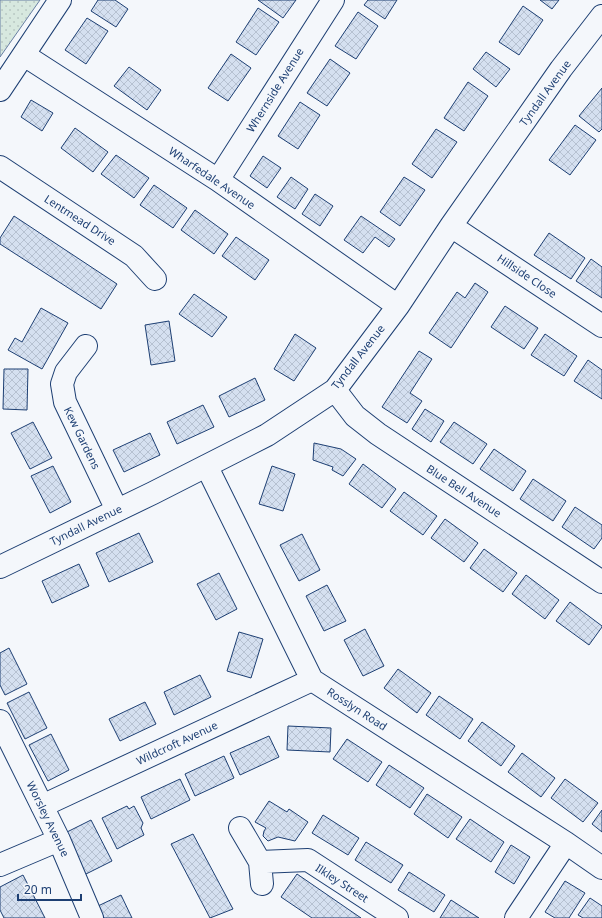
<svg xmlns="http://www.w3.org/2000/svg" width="602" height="918" viewBox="0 0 602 918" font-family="'Noto Sans',sans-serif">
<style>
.park{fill:url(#park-dots);stroke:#687fa3}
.building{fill:url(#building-cross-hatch);stroke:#1d3f73}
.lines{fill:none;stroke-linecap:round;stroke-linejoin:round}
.minor-casing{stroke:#1d3f73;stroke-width:24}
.minor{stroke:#f4f7fb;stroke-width:22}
.labels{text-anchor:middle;stroke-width:3;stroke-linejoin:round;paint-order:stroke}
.street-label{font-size:11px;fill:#1d3f73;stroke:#f4f7fb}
</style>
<defs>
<pattern id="park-dots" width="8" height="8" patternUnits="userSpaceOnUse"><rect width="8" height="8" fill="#d7e8df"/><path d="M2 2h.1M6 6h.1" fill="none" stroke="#b8c8c3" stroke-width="1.8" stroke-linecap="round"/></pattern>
<pattern id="building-cross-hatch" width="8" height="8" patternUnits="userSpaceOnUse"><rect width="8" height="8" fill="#d5e0f0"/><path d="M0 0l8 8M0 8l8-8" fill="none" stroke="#b6c1d1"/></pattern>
</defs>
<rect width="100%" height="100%" fill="#f4f7fb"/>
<!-- park -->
<path class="park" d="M0,0h40l-40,57z"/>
<!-- building -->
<path class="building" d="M98,0h17l13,9 -12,18 -25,-16z
M258,0h38l-13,18z
M368,0h29l-12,19 -21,-14z
M540,0h19l-7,9z
M523,6l20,14 -24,35 -20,-13z
M258,8l21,14 -23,33 -20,-13z
M358,12l20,14 -22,33 -21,-13z
M87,18l21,13 -22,33 -21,-14z
M486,52l24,17 -14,18 -23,-18z
M231,54l20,14 -23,33 -20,-13z
M330,59l20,14 -23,33 -20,-13z
M129,67l32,23 -14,20 -33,-24z
M468,82l20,14 -24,35 -20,-13z
M602,88v41l-3,3 -20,-16z
M31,100l22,13 -11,18 -21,-14z
M300,102l20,13 -22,34 -20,-13z
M575,125l21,15 -26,35 -21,-15z
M75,128l33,24 -15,20 -32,-24z
M436,129l21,13 -25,36 -20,-14z
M116,155l33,23 -15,20 -33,-24z
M263,156l18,12 -14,20 -17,-12z
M291,177l17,12 -13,20 -18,-12z
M404,177l21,13 -25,36 -20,-14z
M154,185l33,23 -14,20 -33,-23z
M315,194l18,12 -13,20 -18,-12z
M195,210l33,24 -14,20 -33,-24z
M14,216l103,68 -16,25 -101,-65v-6z
M361,216l34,23 -6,8 -14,-10 -12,16 -19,-13z
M549,233l36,25 -14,21 -37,-24z
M236,237l33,23 -14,20 -33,-24z
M591,259l11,8v31l-26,-17z
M475,283l13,9 -37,56 -22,-15 28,-41 8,6z
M194,294l33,23 -15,20 -33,-23z
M505,306l33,22 -14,21 -33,-22z
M41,308l27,15 -26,46 -34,-19 7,-12 7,4z
M169,321l6,40 -24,4 -6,-40z
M295,334l21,14 -22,33 -20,-12z
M545,334l32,22 -13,20 -33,-21z
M419,351l13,8 -22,34 12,8 -15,22 -25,-16z
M588,360l14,10v29l-28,-18z
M4,369h24l-1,41 -24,-1z
M255,378l10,22 -36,17 -10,-21z
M203,405l11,22 -37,17 -10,-22z
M425,409l19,12 -13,21 -19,-13z
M33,422l19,36 -22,11 -19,-36z
M454,422l33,22 -14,20 -33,-22z
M150,433l10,22 -36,17 -11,-22z
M314,443l27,6 15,10 -13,17 -11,-6 1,-3 -20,-7z
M494,449l32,22 -13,20 -33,-22z
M363,464l33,25 -14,19 -33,-24z
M53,466l18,36 -21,11 -19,-37z
M272,466l23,8 -12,37 -24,-7z
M533,479l33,22 -13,20 -33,-22z
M404,492l33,24 -14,19 -33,-24z
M575,507l27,18v13l-8,11 -32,-22z
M445,519l33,24 -14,19 -33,-24z
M139,533l14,29 -44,20 -13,-29z
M302,534l18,36 -21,11 -19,-36z
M484,549l33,24 -14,19 -33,-24z
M79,564l10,22 -37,17 -10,-22z
M219,573l18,36 -21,11 -19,-36z
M526,575l33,25 -14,19 -33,-25z
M327,585l19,36 -22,10 -18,-35z
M570,602l32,24v1l-13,18 -33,-24z
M365,629l19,37 -21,10 -19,-36z
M239,632l24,7 -12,39 -24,-7z
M9,648l18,36 -22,11 -5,-10v-32z
M398,669l33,24 -14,20 -33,-25z
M200,675l11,22 -37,18 -10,-23z
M29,692l18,36 -22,11 -18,-36z
M439,696l34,23 -13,20 -34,-24z
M145,702l11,22 -36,17 -11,-22z
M482,722l33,24 -14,20 -33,-25z
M288,726l43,2 -1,24 -43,-2z
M51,734l18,36 -21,11 -19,-36z
M269,736l10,21 -39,18 -10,-22z
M347,739l35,23 -14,20 -35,-23z
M522,753l33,25 -14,19 -33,-25z
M224,756l10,22 -39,18 -10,-22z
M389,765l35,23 -14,20 -34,-23z
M180,779l10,21 -39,19 -10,-22z
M565,779l33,24 -15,19 -32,-24z
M427,794l35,23 -14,21 -34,-24z
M269,801l18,11 2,-3 19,13 -13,19 -17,-4 -10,4 -5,-5 1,-5 2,-3 -11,-6z
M127,806l2,3 5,-3 9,17 -2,5 3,7 -27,14 -15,-31z
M602,810v22l-10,-8z
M323,815l36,23 -11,17 -36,-22z
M470,819l34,23 -13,20 -35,-23z
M91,820l21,41 -28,14 -21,-41z
M193,834l40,75 -23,9 -39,-74z
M366,842l37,23 -12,18 -36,-23z
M511,845l19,12 -16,27 -19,-12z
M409,872l36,23 -11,17 -36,-22z
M297,874l64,44h-49l-31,-21z
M23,875l22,43h-41l-4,-8v-23z
M565,881l20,12 -16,25h-14l-10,-6z
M121,895l11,23h-28l-6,-12z
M590,898l12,8v12h-19l-5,-3z
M451,900l28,18h-39z"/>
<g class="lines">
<!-- minor casing -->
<g class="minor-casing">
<path id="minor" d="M24,55l194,125 180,126
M0,90l60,-90
M0,167l134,89 21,23
M218,180l115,-180
M451,226l151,100
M86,346l-20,26 -4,12 3,18 52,108
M335,390l20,26 23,18 224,148
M207,467l105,213 254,163 36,25
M0,567l153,-74 114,-58 68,-45 63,-84 53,-80 110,-157 41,-53
M0,721l59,119 33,78
M42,806l270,-126
M240,828l20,34 2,22
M260,862l48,-2 89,58
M0,865l59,-25
M516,918l50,-75"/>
</g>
<!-- minor -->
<use href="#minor" class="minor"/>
</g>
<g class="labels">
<!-- street labels -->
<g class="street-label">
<text transform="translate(275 90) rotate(-58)" y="4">Whernside Avenue</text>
<text transform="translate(545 93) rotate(-54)" y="4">Tyndall Avenue</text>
<text transform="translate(212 178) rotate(34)" y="4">Wharfedale Avenue</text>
<text transform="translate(80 220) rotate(33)" y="4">Lentmead Drive</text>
<text transform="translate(527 276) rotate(34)" y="4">Hillside Close</text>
<text transform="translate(358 357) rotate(-52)" y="4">Tyndall Avenue</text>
<text transform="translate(82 438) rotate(64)" y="4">Kew Gardens</text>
<text transform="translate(464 491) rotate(33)" y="4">Blue Bell Avenue</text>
<text transform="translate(86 525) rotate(-26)" y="4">Tyndall Avenue</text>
<text transform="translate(357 709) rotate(33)" y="4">Rosslyn Road</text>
<text transform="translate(177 743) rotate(-25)" y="4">Wildcroft Avenue</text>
<text transform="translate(48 819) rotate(64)" y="4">Worsley Avenue</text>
<text transform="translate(342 883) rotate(33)" y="4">Ilkley Street</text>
</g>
</g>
<!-- scale -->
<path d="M18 894v6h63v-6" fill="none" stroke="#1d3f73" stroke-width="2"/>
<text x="24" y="894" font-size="12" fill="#1d3f73" stroke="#f4f7fb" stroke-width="3" paint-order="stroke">20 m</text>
</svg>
